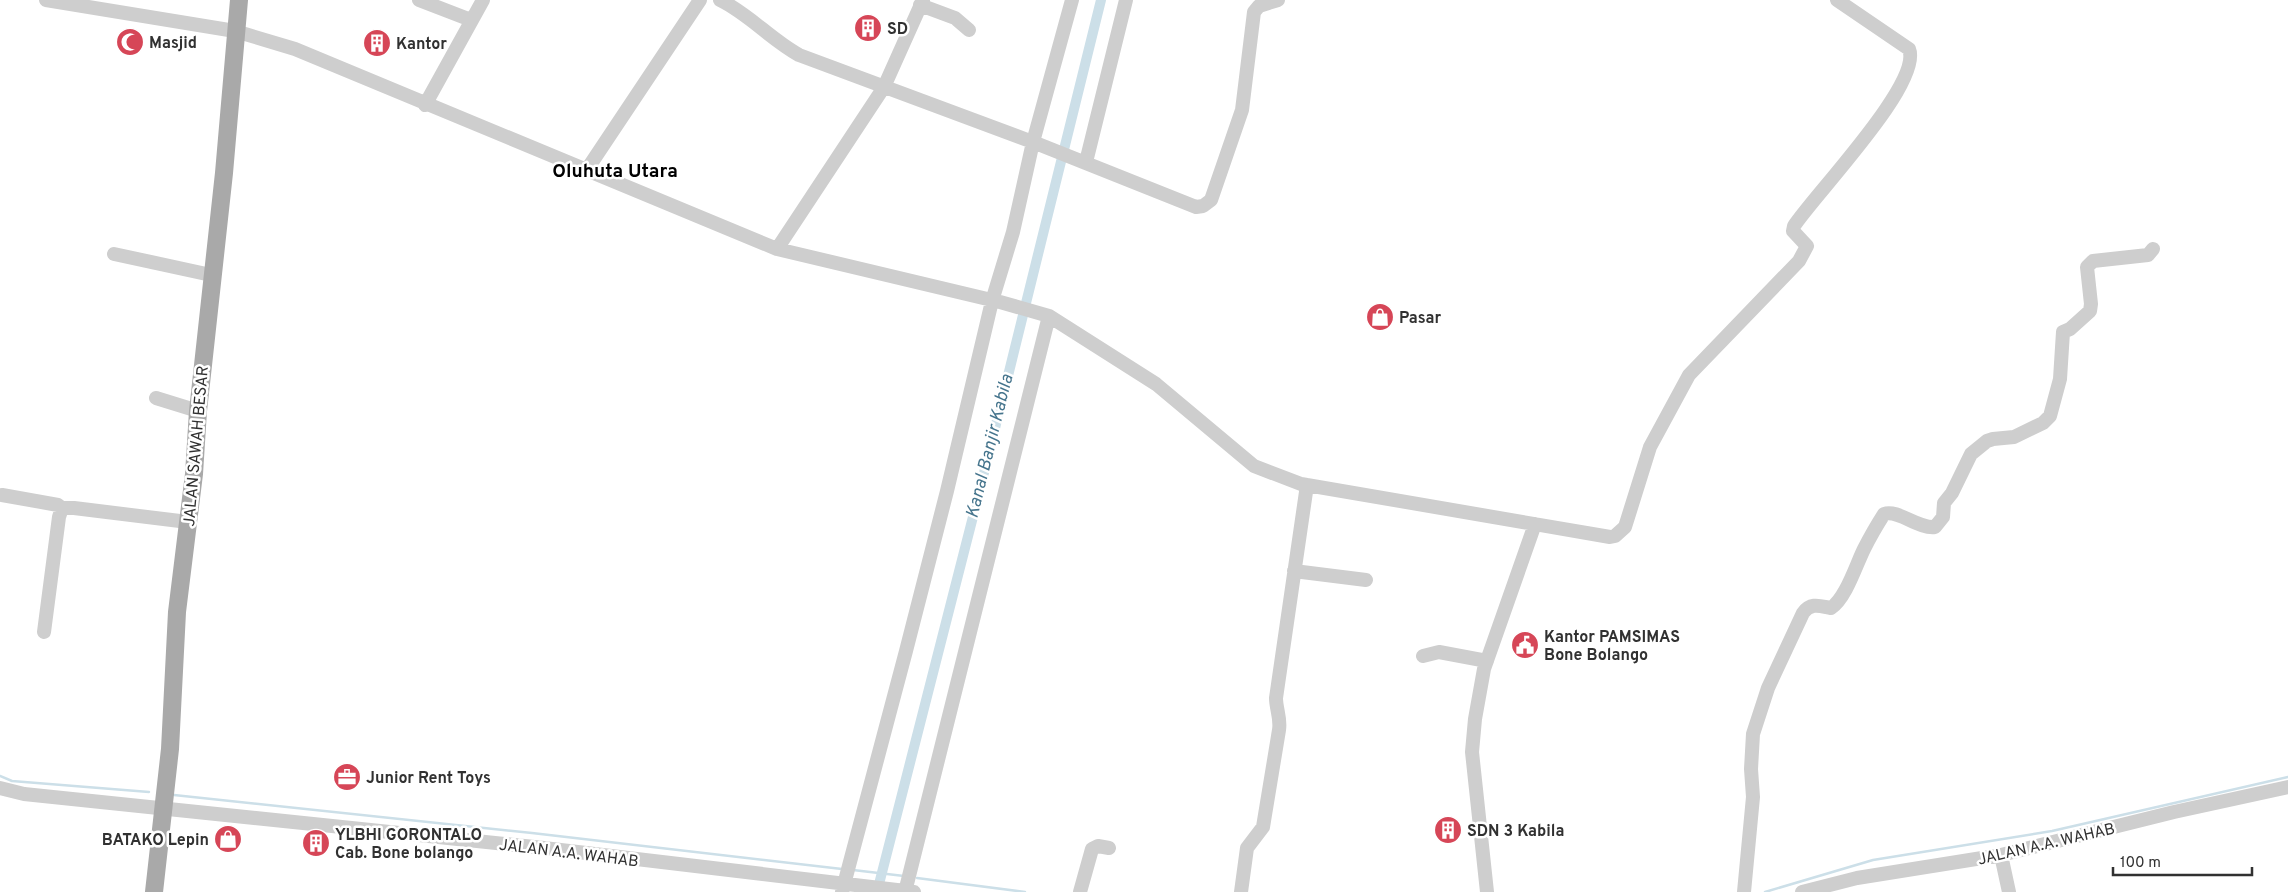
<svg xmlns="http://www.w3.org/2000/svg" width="2288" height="892" viewBox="0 0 2288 892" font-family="Overpass,sans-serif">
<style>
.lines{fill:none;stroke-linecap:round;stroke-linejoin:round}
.stream{stroke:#ccdfe8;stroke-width:2.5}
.canal{stroke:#ccdfe8;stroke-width:10}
.minor{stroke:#cecece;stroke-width:14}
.major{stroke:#a9a9a9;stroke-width:18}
.labels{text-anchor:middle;stroke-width:5;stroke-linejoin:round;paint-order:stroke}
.poi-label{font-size:16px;font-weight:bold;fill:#313131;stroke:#fff;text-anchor:start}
.street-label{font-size:16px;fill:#313131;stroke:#fff}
.water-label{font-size:18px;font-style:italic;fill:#46758d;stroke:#fff}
.quarter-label{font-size:19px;font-weight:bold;fill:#000;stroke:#fff}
</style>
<rect width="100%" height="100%" fill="#fff"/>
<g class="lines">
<!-- stream -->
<path class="stream" d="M0,776l12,5 137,11
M174,795l358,38 310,36
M853,870l51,6
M917,878l108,14
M1765,892l108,-32 179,-29 236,-54"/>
<!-- canal -->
<path class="canal" d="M877,892l99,-387 125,-505"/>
<!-- minor -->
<path class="minor" d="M46,0l189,31 60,18 482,200 223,53 49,14 107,68 98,82 47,18 309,53 5,-1 10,-9 25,-80 39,-72 110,-114 8,-15 -14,-15 1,-5c21,-32 129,-143 115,-177l-72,-49
M419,0l52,20
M720,0c29,14 50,39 79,55l239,89 158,63 7,-1 8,-6 31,-90 12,-98 5,-6 19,-6
M920,5l35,13 14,12
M425,105l58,-105
M1086,162l40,-162
M586,171l114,-171
M777,249l107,-162 39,-87
M114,254l97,21
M156,398l42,13
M2,495l56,10 4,3
M1294,571l72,9
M44,632l15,-115 3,-9h12l114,14
M1423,656l16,-4 48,9
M0,788l24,6 520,54 370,44
M2001,855l8,37
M842,892l64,-241 41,-160 45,-190 21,-69 20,-90 39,-142
M905,892l144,-576
M1080,892l12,-43 6,-3 11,2
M1241,892l6,-44 16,-21 16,-97c2,-12 -3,-21 -3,-32l31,-213
M1487,892l-15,-140 3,-33 9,-50 51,-145
M1744,892l9,-95 -2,-28 2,-35 15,-46 35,-75c8,-11 17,-7 28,-5 15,-10 25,-43 33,-59 6,-12 13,-24 20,-35 14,-5 34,15 51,13l8,-10 1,-14 8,-10 19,-39 16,-13 6,-2 21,-2 29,-14 7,-7 10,-37 3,-47 7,-3 20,-18 1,-7 -4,-37 6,-6 55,-6 5,-6
M1802,892l55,-14 144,-23 173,-43 114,-25"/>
<!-- major -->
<path class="major" d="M154,892l16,-143 7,-137 17,-138 4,-63 26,-238 15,-173"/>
</g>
<!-- icons -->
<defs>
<g id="building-disc" transform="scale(1.4375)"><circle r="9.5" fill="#d64657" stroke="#fff"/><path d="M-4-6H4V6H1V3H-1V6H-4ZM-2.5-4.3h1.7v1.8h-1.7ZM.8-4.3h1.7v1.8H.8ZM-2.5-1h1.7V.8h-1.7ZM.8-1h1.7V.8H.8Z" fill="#fff"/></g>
<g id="mosque-disc" transform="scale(1.4375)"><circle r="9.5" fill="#d64657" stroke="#fff"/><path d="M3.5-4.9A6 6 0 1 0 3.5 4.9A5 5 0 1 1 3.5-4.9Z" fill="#fff"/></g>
<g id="shop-disc" transform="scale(1.4375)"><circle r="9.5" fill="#d64657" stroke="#fff"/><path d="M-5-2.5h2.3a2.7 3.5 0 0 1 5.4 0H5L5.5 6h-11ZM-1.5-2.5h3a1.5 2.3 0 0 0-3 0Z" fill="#fff"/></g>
<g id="civic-disc" transform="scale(1.4375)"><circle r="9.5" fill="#d64657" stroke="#fff"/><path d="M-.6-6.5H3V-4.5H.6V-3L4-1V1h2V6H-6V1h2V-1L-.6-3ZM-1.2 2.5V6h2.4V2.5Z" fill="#fff"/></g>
<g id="office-disc" transform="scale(1.4375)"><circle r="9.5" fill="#d64657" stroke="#fff"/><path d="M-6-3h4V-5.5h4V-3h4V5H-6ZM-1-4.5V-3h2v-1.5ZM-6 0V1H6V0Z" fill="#fff"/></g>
</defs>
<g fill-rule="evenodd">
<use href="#building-disc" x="868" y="28"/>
<use href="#mosque-disc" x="130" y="42"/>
<use href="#building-disc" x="377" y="43"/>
<use href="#shop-disc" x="1380" y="317"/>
<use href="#civic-disc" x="1525" y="645"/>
<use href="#office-disc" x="347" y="777"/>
<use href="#building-disc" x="1448" y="830"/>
<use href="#shop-disc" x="228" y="839"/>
<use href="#building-disc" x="316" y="843"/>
</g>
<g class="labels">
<!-- poi labels -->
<g class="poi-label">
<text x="887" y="34">SD</text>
<text x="149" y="48">Masjid</text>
<text x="396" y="49">Kantor</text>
<text x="1399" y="323">Pasar</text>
<text x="1544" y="642">Kantor PAMSIMAS<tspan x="1544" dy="18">Bone Bolango</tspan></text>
<text x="366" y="783">Junior Rent Toys</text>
<text x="1467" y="836">SDN 3 Kabila</text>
<text x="335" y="840">YLBHI GORONTALO<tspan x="335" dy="18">Cab. Bone bolango</tspan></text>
<text x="209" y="845" text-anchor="end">BATAKO Lepin</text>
</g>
<!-- street labels -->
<g class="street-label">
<text transform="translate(195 446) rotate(-85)" y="6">JALAN SAWAH BESAR</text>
<text transform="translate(2046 843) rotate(-13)" y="6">JALAN A.A. WAHAB</text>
<text transform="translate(569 852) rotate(7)" y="6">JALAN A.A. WAHAB</text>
</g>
<!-- water labels -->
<g class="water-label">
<text transform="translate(989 446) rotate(-76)" y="6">Kanal Banjir Kabila</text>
</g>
<!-- quarter labels -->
<g class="quarter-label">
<text x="615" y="177">Oluhuta Utara</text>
</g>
</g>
<!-- scale -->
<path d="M2113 867v8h139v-8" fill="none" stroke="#313131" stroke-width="2.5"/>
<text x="2120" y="867" font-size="15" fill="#313131" stroke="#ffffff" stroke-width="4" paint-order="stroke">100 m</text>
</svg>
